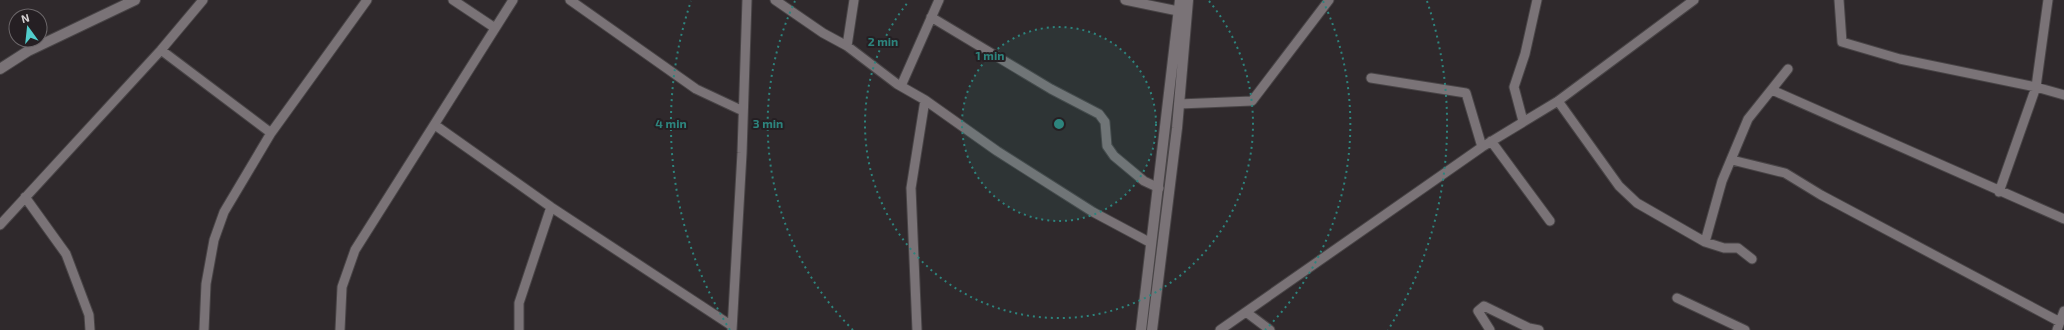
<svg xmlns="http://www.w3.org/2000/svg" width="2064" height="330" viewBox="0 0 2064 330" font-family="'Exo 2',sans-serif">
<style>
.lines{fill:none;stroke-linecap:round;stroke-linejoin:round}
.minor-casing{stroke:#484446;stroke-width:11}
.tertiary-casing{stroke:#484446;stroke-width:12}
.secondary-casing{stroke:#484446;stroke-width:12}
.minor{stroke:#7a7377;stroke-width:9}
.tertiary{stroke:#7a7377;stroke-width:10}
.secondary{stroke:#7a7377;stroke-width:10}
.ring{fill:none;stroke:#2d847d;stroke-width:2;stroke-dasharray:2 4}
.centre{fill:#2d847d;stroke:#251f23;stroke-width:2}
.ring-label{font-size:12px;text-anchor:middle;font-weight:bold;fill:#2d847d;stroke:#251f23;stroke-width:4;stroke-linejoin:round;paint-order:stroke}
</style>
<rect width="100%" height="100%" fill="#2f292c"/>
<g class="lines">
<!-- minor casing -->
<g class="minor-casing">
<path id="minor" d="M453,0l42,28
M570,0l126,89 47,22
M775,0l48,33 24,13 50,38 28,16 72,51 96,61 58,31
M1125,0l53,11
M1839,0l3,42 58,17 136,28 28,8
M931,17l120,72 48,25 6,8 2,24 7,10 30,25 15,7
M847,46l7,-46
M161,50l110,83
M1371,78l95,15 16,54
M901,86l38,-86
M1772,90l292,129
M1558,101l61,85 18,17 68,39 19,6h14l14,11
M1179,104l73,-3 77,-101
M1523,121l-9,-34 11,-33 12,-54
M435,125l116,82 181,119
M1491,141l59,80
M1732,160l53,13 36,22 239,127
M1999,192l37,-105 12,-87
M25,197l41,57 23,61 1,15
M0,225l161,-175 42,-50
M1705,242l17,-61 26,-62 40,-50
M1677,298l68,32
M1246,312l24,18
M204,330l2,-46 8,-44 10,-28 47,-79 96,-133
M340,330l2,-43 13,-37 158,-250
M519,330v-27l32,-96
M732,330l10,-177 5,-153
M917,330l-6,-142 14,-88
M1220,330l262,-183 76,-46 136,-101
M1490,330l-12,-19 6,-5 45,22 10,2
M2057,330l7,-19"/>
</g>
<!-- tertiary casing -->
<g class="tertiary-casing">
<path id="tertiary" d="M0,69l28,-18 107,-51"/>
</g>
<!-- secondary casing -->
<g class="secondary-casing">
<path id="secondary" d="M1141,330l39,-330
M1152,330l25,-202 11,-128"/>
</g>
<!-- minor -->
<use href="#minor" class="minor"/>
<!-- tertiary -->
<use href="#tertiary" class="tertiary"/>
<!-- secondary -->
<use href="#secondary" class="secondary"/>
</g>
<!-- distance rings -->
<circle cx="1059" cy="124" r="97" fill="#2d847d" fill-opacity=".12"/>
<g class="ring">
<circle cx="1059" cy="124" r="97"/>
<path d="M1209 1A194 194 0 1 1 909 1"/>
<path d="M853 330A291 291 0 0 1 795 1M1323 1A291 291 0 0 1 1265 330"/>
<path d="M730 330A388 388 0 0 1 691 1M1427 1A388 388 0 0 1 1388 330"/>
</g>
<circle cx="1059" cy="124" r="6" class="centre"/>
<g class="ring-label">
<text x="883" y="46">2 min</text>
<text x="990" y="60">1 min</text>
<text x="671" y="128">4 min</text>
<text x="768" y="128">3 min</text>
</g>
<!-- north arrow -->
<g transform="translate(28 28) rotate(345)"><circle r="19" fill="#251f23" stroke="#6b6669"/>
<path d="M0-3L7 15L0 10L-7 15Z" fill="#52cdcc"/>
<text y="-6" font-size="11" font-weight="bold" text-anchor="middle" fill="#d5d1d3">N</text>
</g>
</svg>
